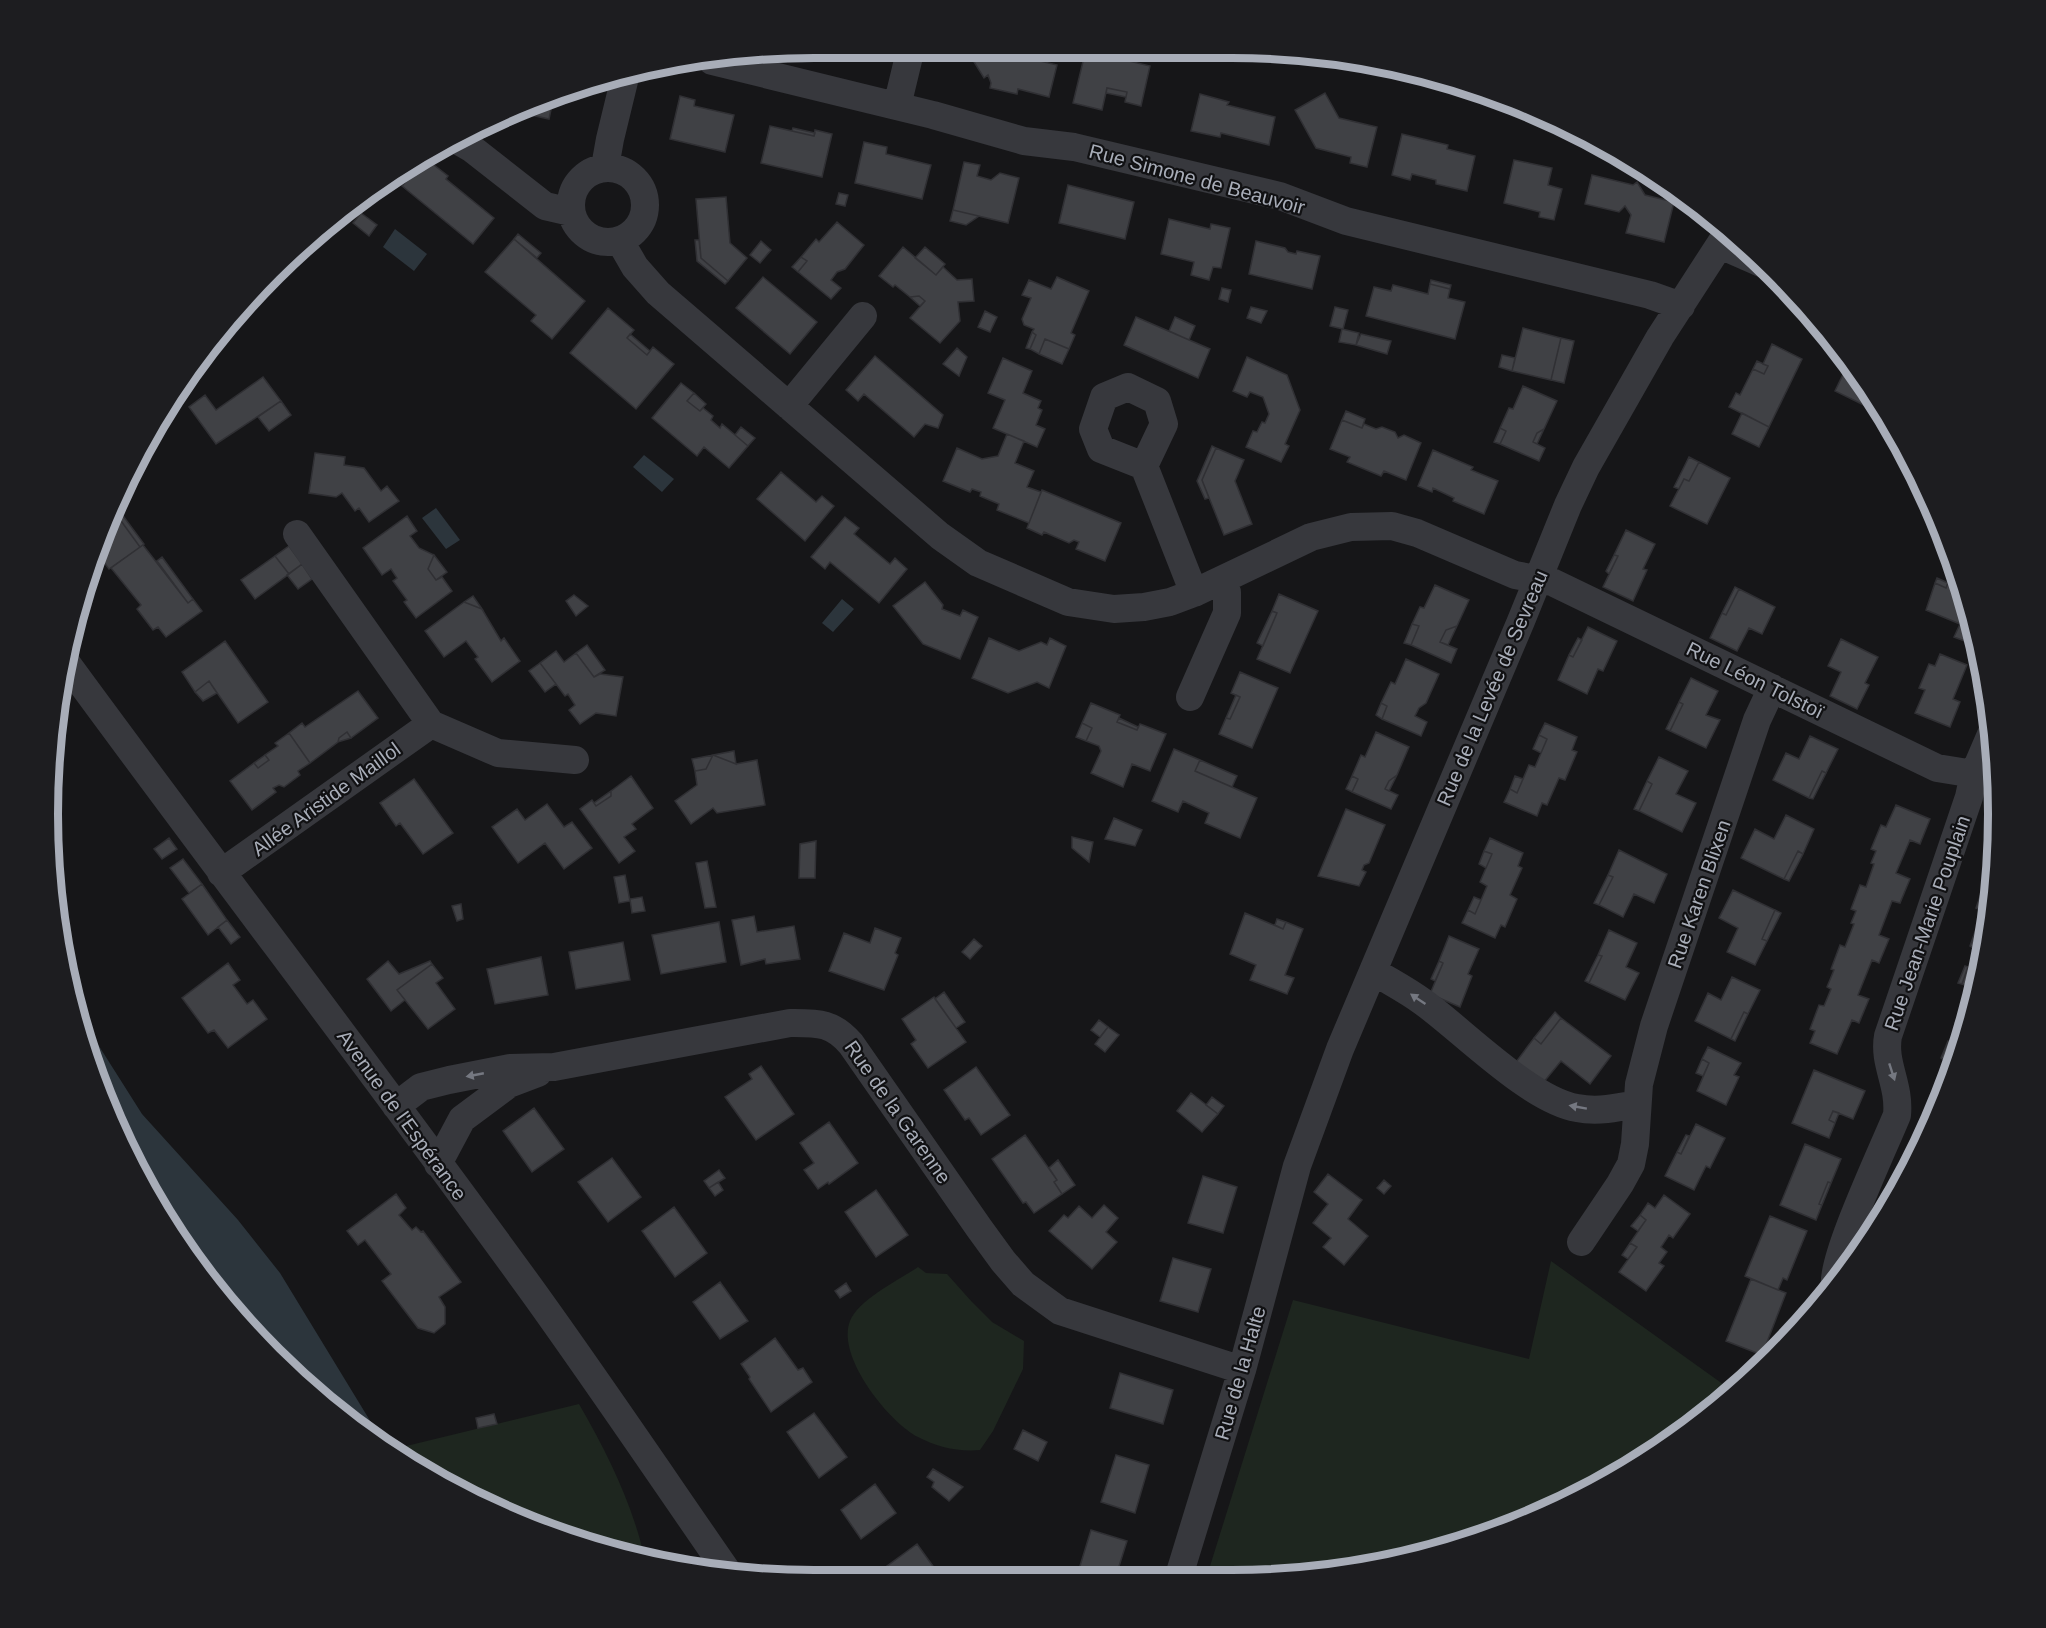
<svg xmlns="http://www.w3.org/2000/svg" width="2046" height="1628" viewBox="0 0 2046 1628" font-family="Arial,sans-serif">
<style>
.green{fill:#1e261f}
.water{fill:#2c353c}
.building{fill:#404145;stroke:#303034;stroke-width:1.5}
.lines{fill:none;stroke-linecap:round;stroke-linejoin:round}
.minor{stroke:#37383d;stroke-width:28}
.oneway{fill:#757881}
.labels{text-anchor:middle;stroke-width:4.5;stroke-linejoin:round;paint-order:stroke}
.street-label{font-size:20px;fill:#a8adb8;stroke:#111113}
.rim{fill:none;stroke:#a8adb8;stroke-width:8}
</style>
<rect width="100%" height="100%" fill="#161618"/>
<!-- green -->
<path class="green" d="M1551,1261l183,131 -119,86 -137,61 -196,39 -76,1 87,-279 236,59z
M918,1267l8,6 21,1 25,28 20,20 32,19 -1,28 -30,62 -13,19c-22,2 -43,-3 -62,-13 -30,-16 -82,-81 -68,-116 9,-22 49,-41 68,-54z
M579,1404c29,50 53,99 66,155l-124,-37 -127,-73z"/>
<!-- water -->
<path class="water" d="M395,229l32,25 -13,17 -31,-24z
M644,455l30,24 -12,13 -29,-25z
M436,508l24,32 -14,9 -24,-31z
M842,599l12,10 -21,23 -11,-9z
M73,1005l69,109 96,106 42,53 103,169 -35,-20 -110,-103 -88,-122 -76,-185z"/>
<!-- building -->
<path class="building" d="M821,48h32l-2,7z
M966,49h45l4,6 42,10 -8,32 -31,-8 -1,5 -27,-6 1,-5 -3,-8 -4,3z
M1086,49h24l-2,7 42,10 -9,40 -16,-4 2,-10 -20,-4 -5,22 -29,-7z
M1107,88l20,4 -1,5 -20,-4z
M1325,93l14,25 38,9 -10,40 -17,-4 1,-6 -35,-9 -21,-38z
M1200,94l29,8 -2,3 48,12 -6,28 -48,-12 -1,4 -29,-6z
M680,96l15,4 -1,6 40,9 -9,37 -55,-13z
M553,100l-4,19 -27,-6z
M770,126l44,10 1,-6 17,4 -10,43 -61,-14z
M793,128l22,5 -1,3 -22,-5z
M1402,134l46,11 -1,4 28,7 -8,35 -31,-7v-4l-24,-6 -2,6 -18,-5z
M864,142l23,5 -1,7 45,11 -9,34 -67,-16z
M425,158l23,18 -2,3 48,39 -21,26 -71,-58z
M1514,160l38,8 -4,17 14,4 -8,31 -15,-3 1,-5 -36,-9z
M964,162l16,3 -3,11 14,4 9,-7 19,5 -11,45 -55,-13z
M1592,175l41,10 4,-3 8,13 29,7 -10,40 -38,-9 5,-18 -6,-9 -6,6 -34,-8z
M1068,185l66,17 -9,37 -66,-16z
M839,193l9,2 -3,11 -9,-2z
M726,197l4,46 17,15 -19,23 -27,-23 -5,-59z
M953,210l26,6 -13,9 -16,-4z
M361,213l16,12 -8,11 -16,-13z
M1169,219l41,10 1,-5 19,4 -9,40 -8,-1 -4,13 -18,-5 3,-13 -33,-8z
M837,222l27,23 -19,24 -8,3 -6,8 10,8 -10,11 -33,-27 9,-11 -6,-4 15,-18 3,3z
M518,234l23,19 -4,5 -23,-19z
M514,239l71,62 -33,38 -21,-18 5,-6 -51,-43z
M695,240h4l2,18 27,23 -3,3 -28,-23z
M761,241l10,9 -11,13 -10,-8z
M1256,241l29,7 3,4 8,2 1,-3 23,5 -8,33 -63,-15z
M903,247l33,28 7,-8 14,13 15,-1 2,22 -16,1 2,19 -20,22 -30,-25 15,-17 -6,-5 -9,1 -15,-12 -2,2 -14,-11z
M925,247l20,17 -9,11 -21,-17z
M801,257l6,4 -9,11 -6,-5z
M763,277l54,45 -27,32 -54,-46z
M1057,277l32,14 -18,42 4,2 -6,14 -24,-10 -6,15 -9,-5 6,-14 -4,-3 2,-3 -10,-4 -2,-6 9,-21 -9,-3 7,-15 22,9z
M1431,280l20,5 -1,4 -20,-5z
M1430,284l20,5 -2,9 17,4 -10,37 -89,-23 8,-29 17,4 2,-6 35,9z
M1222,288l9,2 -3,12 -9,-3z
M919,296l6,5 -5,5 -10,-9z
M1251,307l16,4 -6,12 -14,-5z
M1335,307l13,3 -5,19 -13,-3z
M608,308l26,22 -7,8 20,17 6,-8 21,17 -38,45 -66,-56z
M985,311l12,6 -7,15 -12,-5z
M1136,317l74,32 -12,29 -74,-33z
M1175,317l20,9 -6,14 -20,-9z
M1523,328l38,10 -10,42 -39,-9z
M1342,329l17,4 -3,12 -17,-3z
M1032,332l4,3 -6,14 -4,-1z
M630,334l20,17 -3,4 -20,-17z
M1361,334l30,7 -4,13 -31,-9z
M1561,338l13,3 -10,42 -13,-3z
M1045,339l24,10 -7,15 -23,-10z
M1772,344l30,15 -33,68 -40,-20 7,-14 4,2 13,-26 11,5 4,-8 -5,-2z
M957,348l10,9 -8,19 -16,-12z
M1502,355l13,3 -3,13 -13,-4z
M875,356l68,59 -5,13 -13,-4 -11,13 -50,-43 -6,7 -12,-11z
M1247,357l40,18 13,35 -15,34 4,2 -8,16 -35,-15 7,-16 4,1 5,-10 3,1 4,-9 -6,-17 -13,-5 -3,5 -14,-6z
M1003,358l29,13 -9,22 18,8 -3,7 4,2 -6,15 9,4 -8,18 -44,-19 12,-28 -17,-7z
M1757,361l11,5 -4,8 -11,-5z
M1849,362l33,50v2l-47,-23z
M263,377l18,24 -65,43 -27,-37 16,-12 11,15z
M681,383l13,10 -7,8 13,10 3,-3 10,8 -2,4 9,8 2,-4 26,22 -19,22 -25,-21 -7,9 -45,-38z
M1523,386l34,15 -13,28 -7,4 -4,9 12,6 -6,13 -39,-17 6,-13 -6,-3 9,-20 4,1z
M694,393l12,11 -6,7 -13,-10z
M281,401l10,14 -22,16 -11,-14z
M1346,411l19,8 -3,9 -20,-8z
M1742,413l27,14 -10,20 -27,-13z
M1342,420l20,8 2,-4 12,5 6,-2 13,5 3,6 6,-3 17,8 -15,37 -22,-9 -3,5 -34,-14 3,-5 -20,-8z
M741,427l14,11 -7,8 -13,-11z
M1500,428l6,3 -6,13 -6,-2z
M1544,429l-7,15 -4,-2 4,-9z
M1007,434l17,7 -9,22 19,8 -7,16 14,5 -12,31 -32,-13 2,-6 -19,-8 1,-4 -9,-3 -2,3 -27,-11 14,-33 25,11 16,-3z
M1212,446l4,2 -14,32 7,18 -4,1 -8,-18z
M1216,448l28,12 -9,21 17,43 -28,11 -22,-55z
M1433,450l40,17 -2,3 27,11 -14,33 -31,-13 1,-3 -21,-10 -1,4 -14,-6z
M315,453l30,4 -1,8 20,3 17,23 6,-5 12,15 -30,21 -10,-14 -4,3 -13,-18 -6,4 -27,-4z
M1689,457l10,5 -10,19 -5,-2 -5,10 -5,-2z
M1699,462l31,16 -23,46 -37,-18 14,-27 5,2z
M781,472l35,30 6,-6 12,10 -29,35 -48,-42z
M1042,490l79,33 -16,38 -29,-12 3,-7 -5,-2 -5,3 -25,-11 -2,3 -15,-7z
M118,509l26,35 -4,3 -24,-33z
M116,514l24,33 -31,22 -10,-13z
M407,516l10,15 -7,5 9,12 15,7 -6,14 8,11 6,-3 10,14 -36,27 -12,-16 3,-2 -14,-19 4,-3 -6,-9 -9,6 -19,-27z
M845,517l14,11 -5,6 36,30 5,-6 12,11 -28,34 -49,-41 -5,7 -14,-12z
M1626,530l29,14 -12,25 4,1 -14,31 -30,-14 15,-31 -4,-1z
M143,545l45,58 5,-4 9,12 -36,26 -8,-10 -5,3 -16,-21 4,-4 -30,-37z
M289,546l13,18 -13,10 -14,-18z
M434,555l13,17 -11,8 -8,-11z
M1614,555l4,1 -9,18 -3,-3z
M275,556l14,18 -34,25 -14,-19z
M162,557l31,42 -5,4 -31,-42z
M302,564l10,15 -14,10 -11,-14z
M1937,578l11,5 -2,5 -11,-5z
M925,582l18,23 -1,4 18,7 3,-6 15,7 -18,42 -37,-15 -30,-38z
M1935,583l11,5 2,-5 14,6 11,46 -3,8 -16,-6 6,-13 -34,-14z
M1435,585l34,15 -12,26 -11,4 -6,12 17,7 -6,14 -40,-18 8,-19 -7,-2 8,-17 4,1z
M1735,587l4,2 -13,26 -4,-2z
M1739,589l36,18 -13,27 -13,-6 -12,23 -27,-13 12,-25 4,2z
M1279,594l39,17 -28,62 -33,-14 20,-46 -5,-2z
M574,595l14,11 -12,10 -10,-15z
M473,596l9,13 -18,-7z
M464,602l18,7 19,32 3,-3 16,23 -28,21 -17,-23 3,-2 -12,-16 -22,16 -19,-26z
M1272,611l5,2 -14,33 -6,-3z
M1412,624l7,2 -8,19 -7,-2z
M1457,626l-9,19 -8,-3 6,-12z
M1588,627l29,14 -14,30 -5,-2 -11,25 -29,-14 11,-25 4,2z
M989,638l30,13 22,-9 6,3 3,-7 16,8 -17,42 -12,-6 -29,11 -36,-15z
M1578,638l4,2 -9,17 -4,-2z
M1841,639l37,18 -13,26 4,2 -12,24 -27,-13 11,-24 -13,-6z
M225,641l43,61 -30,21 -29,-42 -14,11 -13,-20z
M587,645l18,25 -11,7 -18,-24z
M556,651l8,11 12,-9 18,24 6,-3 23,3 -7,39 -20,-3 -16,11 -11,-14 6,-5 -7,-11 -3,2 -25,-33z
M1940,654l27,11 -14,34 7,3 -10,25 -35,-14 10,-23 -6,-2 10,-24 6,2z
M1406,659l33,15 -13,29 -7,5 -4,8 12,6 -6,14 -39,-17 5,-13 -6,-3 10,-21 4,2z
M540,663l16,21 -11,8 -16,-21z
M1240,672l38,16 -26,60 -33,-14 7,-16 4,1 10,-22 -9,-4z
M1691,678l27,13 -12,24 14,5 -14,28 -36,-17 13,-27 -4,-2z
M209,681l8,12 -14,8 -8,-9z
M358,691l20,27 -27,20 -4,-6 -8,6 -1,4 -28,21 -21,-30 13,-10 3,4z
M1236,695l4,2 -10,22 -4,-1z
M1679,702l4,2 -13,27 -4,-2z
M1091,703l29,12 -3,7 20,8 3,-6 26,10 -16,37 -18,-7 -9,23 -32,-14 10,-22 -2,-5 -13,-5 6,-13 -10,-5z
M1381,703l6,3 -5,13 -6,-4z
M1119,718l19,9 -1,3 -20,-8z
M1082,723l10,5 -6,13 -10,-4z
M1545,723l32,14 -5,13 5,2 -12,28 -6,-2 -12,27 -5,-2 -5,13 -33,-14 6,-13 7,4 12,-28 6,2 12,-28 -8,-4z
M347,732l4,6 -13,4 1,-4z
M1376,732l33,15 -12,28 -8,6 -4,8 13,6 -7,14 -39,-17 6,-13 -6,-3 9,-21 4,2z
M289,733l21,30 -12,8 2,4 -16,12 -5,-2 -6,3 3,4 -24,18 -22,-29 24,-18 4,5 11,-8 -4,-5 13,-9 -3,-3z
M1539,735l8,4 -6,14 -8,-4z
M1810,736l28,13 -12,24 -4,-2 -13,27 -36,-18 13,-27 13,6z
M1174,749l26,11 -5,11 62,27 -17,40 -35,-15 4,-10 -26,-12 -5,11 -26,-11z
M734,751l2,13 -23,-9z
M265,755l4,5 -11,8 -4,-5z
M713,755l23,9 21,-4 8,45 -48,8 -4,-5 -22,16 -16,-23 22,-16 -2,-14 11,-2z
M713,755l-7,14 -11,2 -3,-12z
M1659,757l29,14 -12,23 20,9 -14,29 -43,-21 13,-27 -5,-3z
M1200,760l37,16 -5,11 -37,-16z
M1822,771l4,2 -13,26 -4,-1z
M1397,775l-8,16 -4,-2 4,-8z
M631,776l22,32 -21,16 4,5 -12,8 11,14 -16,12 -39,-54 12,-9 4,6 15,-10v-5z
M1352,776l6,3 -6,13 -6,-3z
M1515,776l8,3 -6,14 -7,-4z
M414,779l39,54 -30,21 -23,-31 -4,3 -16,-23z
M1647,781l5,3 -13,27 -5,-2z
M611,791v5l-15,10 -2,-3z
M547,804l17,23 8,-5 20,26 -28,21 -19,-26 -27,20 -26,-36 25,-18 8,11z
M1896,805l34,14 -10,25 -10,-4 -14,33 14,6 -10,24 -8,-2 -13,34 10,4 -10,24 -7,-3 -14,35 11,4 -10,24 -7,-3 -15,34 -27,-11 5,-12 -5,-2 9,-24 5,1 7,-17 -4,-2 7,-17 -3,-1 9,-24 5,2 9,-23 -3,-1 5,-12 -5,-2 9,-24 6,2 8,-23 -3,-1 5,-12 -5,-2 10,-24 5,2z
M1346,809l39,16 -16,38 -5,2 -2,5 4,2 -7,14 -41,-10z
M1786,815l28,14 -11,25 -5,-3 -14,28 -43,-21 14,-29 19,10z
M1114,818l28,12 -7,16 -30,-7z
M1072,837l21,5 -4,20 -17,-14z
M169,838l8,11 -15,10 -8,-10z
M1490,838l33,15 -5,13 4,2 -12,27 7,4 -12,28 -4,-2 -6,13 -33,-15 6,-13 7,4 12,-28 -7,-4 12,-28 -8,-3z
M816,841l-1,37h-16l1,-34z
M1619,850l48,24 -13,29 -20,-9 -11,23 -24,-12 14,-28 -5,-2z
M1484,851l8,3 -6,14 -7,-4z
M1798,851l5,3 -14,27 -5,-2z
M183,859l19,25 -13,9 -19,-25z
M707,861l9,46 -11,1 -9,-45z
M625,875l5,26 -11,2 -5,-26z
M1608,875l5,2 -14,28 -5,-2z
M202,884l25,36 -19,15 -26,-36z
M1733,890l42,20 -13,29 5,2 -12,24 -28,-13 11,-24 -19,-10z
M1982,891l4,1 -7,17 -3,-1z
M1986,892l5,3 -3,18 -9,-4z
M642,897l3,14 -13,2 -2,-14z
M1474,897l7,3 -6,14 -7,-4z
M461,904l2,15 -6,2 -5,-15z
M1775,910l6,3 -14,28 -5,-2z
M1245,913l38,16 3,-7 17,7 -18,46 9,3 -7,16 -37,-14 6,-15 -26,-11z
M754,916l3,16 37,-6 6,33 -34,5 -1,-5 -24,6 -9,-45z
M1277,919l9,3 -3,7 -8,-4z
M227,920l13,17 -9,7 -13,-17z
M719,922l7,40 -65,12 -9,-39z
M875,928l26,10 -6,15 3,2 -14,35 -55,-19 15,-38 26,10z
M1976,929l4,2 -7,17 -3,-2z
M1609,930l28,13 -11,24 13,6 -14,27 -36,-17 13,-27 -4,-1z
M1980,931l5,2 -3,18 -9,-3z
M1449,936l30,13 -11,25 4,2 -12,31 -30,-13 13,-31 -4,-2z
M974,939l8,7 -12,13 -8,-7z
M623,942l7,38 -54,9 -7,-37z
M1598,955l4,1 -13,27 -4,-2z
M541,957l7,38 -53,9 -8,-35z
M388,961l11,13 31,-13 2,3 -35,26 8,10 -14,11 -24,-32z
M1439,961l4,2 -8,18 -4,-2z
M228,963l12,17 -7,5 14,19 6,-4 14,19 -39,29 -14,-18 -6,3 -26,-35z
M432,964l11,14 -7,5 19,26 -27,20 -31,-39z
M1965,966l3,1 -6,17 -4,-1z
M1968,967l10,4 1,-4 -3,23 -14,-6z
M1732,977l28,13 -12,24 -4,-2 -13,27 -36,-18 13,-28 13,7z
M944,992l21,30 -9,6 -21,-29z
M934,997l32,45 -38,26 -17,-24 5,-4 -14,-21z
M1963,1006l3,1 -7,17 -4,-1z
M1966,1007l6,3 -6,17 -7,-3z
M1555,1012l6,6 -20,26 -7,-6z
M1744,1012l4,2 -13,27 -4,-2z
M1561,1018l50,38 -21,28 -29,-23 -18,22 -27,-21 18,-24 7,6z
M1099,1020l9,7 -8,10 -9,-7z
M1108,1027l11,8 -14,17 -10,-8z
M1948,1041l3,1 -7,18 -3,-2z
M1951,1042l8,4 -6,17 -9,-3z
M1708,1047l33,16 -7,12 5,2 -13,28 -29,-14 12,-28 -7,-4z
M1702,1059l7,4 -6,13 -7,-3z
M761,1066l33,48 -38,26 -31,-43 27,-18 -3,-5z
M976,1067l34,48 -29,20 -12,-17 -4,2 -21,-30z
M1814,1070l51,21 -12,28 -20,-8 -4,9 6,3 -6,15 -37,-15z
M1191,1093l27,21 -16,18 -25,-21z
M1212,1097l12,9 -6,8 -12,-9z
M534,1108l30,41 -32,23 -29,-41z
M1833,1111l6,2 -4,10 -6,-3z
M829,1122l29,41 -29,21 -1,-2 -10,7 -14,-19 10,-7 -14,-20z
M1696,1124l29,14 -15,30 -4,-2 -12,24 -29,-14 12,-24 4,2z
M1025,1135l32,45 -3,2 8,12 -28,19 -8,-11 -3,1 -31,-44z
M1686,1135l3,1 -8,18 -4,-2z
M1805,1144l36,15 -10,24 -3,-1 -9,22 3,1 -6,15 -36,-15z
M612,1158l29,39 -33,25 -30,-40z
M1058,1160l17,25 -13,9 -8,-12 3,-2 -8,-12z
M719,1170l6,8 -16,10 -5,-7z
M1328,1174l34,26 -14,19 20,17 -24,29 -21,-18 8,-9 -18,-15 15,-19 -14,-12z
M1203,1176l34,11 -14,46 -35,-10z
M1384,1180l7,6 -7,8 -7,-6z
M718,1182l5,8 -8,6 -6,-8z
M1828,1182l3,1 -9,22 -3,-1z
M876,1190l32,45 -32,22 -31,-45z
M396,1194l10,14 -7,7 13,15 4,-3 5,5 2,-1 38,51 -22,15 6,10v17l-11,9 -16,-5 -36,-47 9,-7 -26,-34 -7,5 -11,-14z
M1664,1195l26,19 -17,24 -4,-3 -8,12 6,5 -8,11 5,3 -18,25 -27,-19 18,-25 -7,-4 16,-23 -6,-5 8,-12 7,5z
M1104,1205l14,13 -12,14 11,10 -25,27 -43,-38 15,-16 4,3 11,-12 13,12z
M674,1207l33,46 -32,24 -33,-46z
M1640,1215l6,5 -8,11 -7,-5z
M1770,1216l37,15 -20,49 -4,-2 -5,12 -33,-14z
M1630,1243l7,4 -9,12 -6,-4z
M1173,1258l38,11 -13,43 -38,-11z
M1751,1279l35,14 -24,62 -36,-14z
M720,1282l28,39 -28,18 -27,-37z
M846,1283l5,8 -11,7 -5,-7z
M775,1338l23,32 5,-2 9,14 -41,30 -22,-33 1,-2 -9,-13z
M1120,1373l53,17 -10,34 -53,-16z
M814,1413l33,44 -28,21 -32,-46z
M494,1414l3,10 -19,4 -2,-10z
M1023,1430l24,12 -9,19 -24,-12z
M1116,1455l33,10 -14,48 -34,-11z
M933,1469l30,18 -14,14 -17,-14 2,-5 -7,-5z
M875,1484l21,29 -35,26 -20,-29z
M1091,1530l36,11 -12,38h-39z
M917,1544l26,36h-52l-8,-11z
M883,1569l8,11h-8l-5,-7z"/>
<g class="lines">
<!-- minor -->
<path class="minor" d="M712,61l221,54 91,26 50,6 206,49 66,25 304,74 31,11
M897,106l14,-58
M457,140l14,8 74,58 26,6
M605,167l5,-28 16,-66
M571 205a37 37 0 1 1 74 0a37 37 0 1 1-74 0Z
M620,241l15,26 23,26 282,243 38,27 90,39 46,7 30,-2 26,-5 24,-9 117,-56 40,-10 41,-1 25,7 98,42 37,7 385,186 37,6
M1720,245l41,18
M789,406l74,-90
M1144,466l-43,-17 -8,-20 11,-32 24,-10 29,14 7,23 -20,42 50,127
M297,534l134,190
M68,665c153,209 311,414 463,624 67,93 131,188 196,282
M1190,697l37,-84v-21l-6,-12
M221,873l210,-149 67,29 77,7
M1373,971c16,10 34,19 50,31 40,29 107,98 154,106 20,4 40,0 59,-4
M396,1106l25,-19 28,-7 61,-12 44,-1 236,-44c28,0 42,-1 61,21l128,184 24,33 20,23 37,27 182,59
M438,1164l24,-45 47,-35 29,-11
M1581,1242l39,-58 11,-20 4,-20 4,-60 15,-58 103,-306 15,-32
M1835,1285c-5,-24 50,-140 62,-170 3,-31 -14,-51 -9,-79l81,-239 5,-23 18,-42
M1178,1579l64,-209 55,-204 43,-117 181,-428 47,-116 18,-38 74,-130 68,-105"/>
</g>
<!-- one-way arrows -->
<defs><path id="oneway-solid" d="M-6-.8H1V-3.2L6.5 0L1 3.2V.8H-6Z" transform="scale(1.5)"/></defs>
<g class="oneway">
<use href="#oneway-solid" transform="translate(1418 999) rotate(-146)"/>
<use href="#oneway-solid" transform="translate(1892 1072) rotate(72)"/>
<use href="#oneway-solid" transform="translate(475 1075) rotate(169)"/>
<use href="#oneway-solid" transform="translate(1578 1107) rotate(-170)"/>
</g>
<g class="labels">
<!-- street labels -->
<g class="street-label">
<text transform="translate(1197 179) rotate(15)" y="7">Rue Simone de Beauvoir</text>
<text transform="translate(1755 680) rotate(26)" y="7">Rue Léon Tolstoï</text>
<text transform="translate(1492 688) rotate(-67)" y="7">Rue de la Levée de Sevreau</text>
<text transform="translate(326 799) rotate(-36)" y="7">Allée Aristide Maillol</text>
<text transform="translate(1699 894) rotate(-71)" y="7">Rue Karen Blixen</text>
<text transform="translate(1927 923) rotate(-71)" y="7">Rue Jean-Marie Pouplain</text>
<text transform="translate(898 1112) rotate(55)" y="7">Rue de la Garenne</text>
<text transform="translate(402 1115) rotate(54)" y="7">Avenue de l'Espérance</text>
<text transform="translate(1240 1373) rotate(-74)" y="7">Rue de la Halte</text>
</g>
</g>
<!-- crop -->
<path d="M0 0H2046V1628H0ZM814 58H1232A756 756 0 0 1 1988 814V814A756 756 0 0 1 1232 1570H814A756 756 0 0 1 58 814V814A756 756 0 0 1 814 58Z" fill="#1d1d20" fill-rule="evenodd"/>
<path class="rim" d="M814 58H1232A756 756 0 0 1 1988 814V814A756 756 0 0 1 1232 1570H814A756 756 0 0 1 58 814V814A756 756 0 0 1 814 58Z"/>
</svg>
